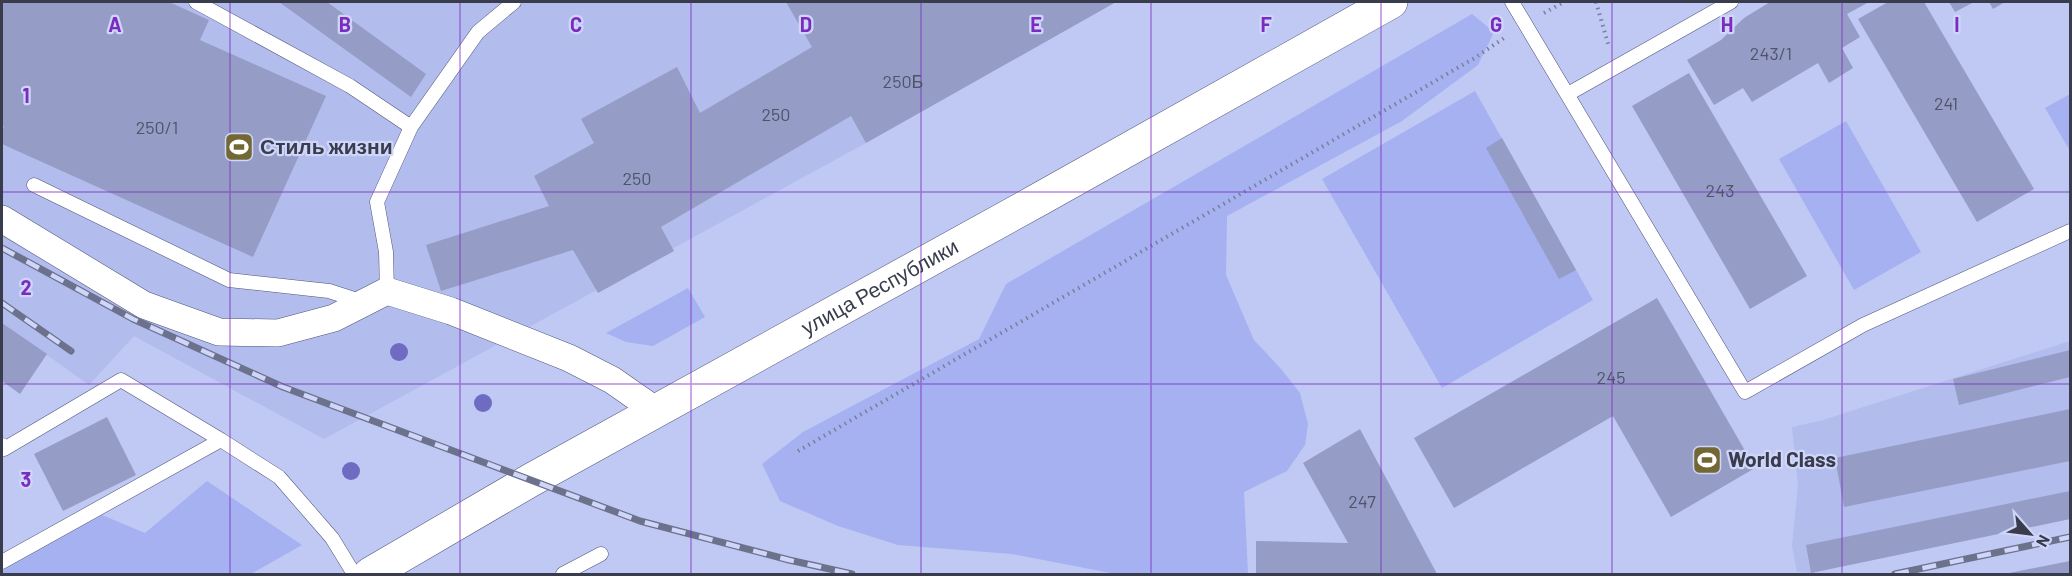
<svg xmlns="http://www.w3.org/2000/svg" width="2072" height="576" viewBox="0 0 2072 576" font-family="Barlow,sans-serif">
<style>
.built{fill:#b2bced}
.green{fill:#a5b1f0}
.building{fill:#959dc6}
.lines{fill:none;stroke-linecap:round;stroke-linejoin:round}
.service-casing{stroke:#4f557a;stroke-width:15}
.minor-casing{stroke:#4f557a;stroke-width:28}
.primary-casing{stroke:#4f557a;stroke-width:34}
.path{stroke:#797f9c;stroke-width:4;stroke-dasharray:1.5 4.5;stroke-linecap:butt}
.service{stroke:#fff;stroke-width:14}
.minor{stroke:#fff;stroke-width:27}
.primary{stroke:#fff;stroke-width:33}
.rail-casing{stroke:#6c728c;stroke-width:7}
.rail{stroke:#cfd6f9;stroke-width:4.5;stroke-dasharray:14;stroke-linecap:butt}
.tree{fill:#6e6bc3}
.grid{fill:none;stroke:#7b2cbf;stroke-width:1.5;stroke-opacity:0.55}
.labels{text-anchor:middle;stroke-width:4.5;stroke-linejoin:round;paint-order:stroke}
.number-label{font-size:18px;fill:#4f546b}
.poi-label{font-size:21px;font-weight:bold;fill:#383c4d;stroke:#cfd6f9;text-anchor:start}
.street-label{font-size:21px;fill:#383c4d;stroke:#cfd6f9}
.grid-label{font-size:20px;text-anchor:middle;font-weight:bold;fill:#7b2cbf;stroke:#cfd6f9;stroke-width:4.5;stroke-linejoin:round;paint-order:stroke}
</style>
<rect width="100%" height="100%" fill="#c0c9f3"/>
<!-- built -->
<path class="built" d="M2,2h1114l-250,141 -542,296 -190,-103 -45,49 -87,-62z
M2070,341v178l-259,54 -14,-1 -5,-26 6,-61 -6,-58 31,-7z"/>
<!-- green -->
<path class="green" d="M1472,14l22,18 -16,33 -76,56 -175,95 -1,59 28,65 28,30 18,23 8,31 -3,21 -18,26 -43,21 4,82h-132l-104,-20 -114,-9 -60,-19 -58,-25 -18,-37 41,-32 176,-93 27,-55z
M1475,91l118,209 -151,88 -120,-209z
M2070,94v57l-25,-43z
M1846,121l75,131 -67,38 -75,-131z
M688,288l17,29 -52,29 -27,-4 -20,-9z
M207,481l95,64 -51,29h-249v-3l100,-56 43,18z"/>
<!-- building -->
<path class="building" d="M2,2h167l40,18 -9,20 126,56 -73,161 -251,-113v-13l2,-5 -2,-1z
M279,2h48l99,72 -15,23z
M786,2h330l-250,141 -15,-27 -190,111 13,24 -76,42 -25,-43 -132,41 -15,-46 123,-39 -15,-30 60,-33 -13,-24 96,-52 23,46 112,-66z
M1770,2h99l-22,12 13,23 -18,11 11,20 -24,15 -11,-20 -66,39 -9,-14 -29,17 -27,-45 34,-20 23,-22z
M1888,2h36l110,187 -57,33 -119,-203z
M1949,2h25l-19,10z
M1989,2h16l-12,7z
M1689,73l118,203 -57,33 -118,-203z
M1502,138l74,132 -17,9 -73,-131z
M1657,298l98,170 -84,49 -58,-101 -159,92 -40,-70z
M2,323l45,31 -27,40 -18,-13z
M2070,350v27l-111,28 -6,-26z
M2070,409v52l-226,46 -9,-49z
M107,417l29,58 -73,36 -29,-57z
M1360,429l77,145h-181v-33l92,2 -45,-80z
M2070,491v28l-259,54 -5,-28z
M2070,561v13h-61v-1z"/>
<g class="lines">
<!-- service casing -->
<g class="service-casing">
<path id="service" d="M196,2l154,84 61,41
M1512,2l233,390 118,-67 207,-94
M1568,94l163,-92
M34,185l195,95 100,11 34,11
M387,291l-1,-39 -9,-50 34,-75 67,-95 36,-30
M2,445l2,4 117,-69 100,60 58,37 53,61 22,36
M2,562l219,-122
M563,574l38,-20"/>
</g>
<!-- minor casing -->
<g class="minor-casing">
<path id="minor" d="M2,219l142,86 75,27 59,1 56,-15 53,-27 64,20 118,47 43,22 46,32"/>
</g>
<!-- primary casing -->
<g class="primary-casing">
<g id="primary">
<path id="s1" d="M370,574l161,-94 507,-280 353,-198"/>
</g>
</g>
<!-- path -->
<path class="path" d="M1596,2l13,45
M1544,13l20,-11
M798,451l675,-392 34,-23"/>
<!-- service -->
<use href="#service" class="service"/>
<!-- minor -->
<use href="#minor" class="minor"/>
<!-- primary -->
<use href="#primary" class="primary"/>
<!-- rail casing -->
<g class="rail-casing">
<path id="rail" d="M2,248l131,71 150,68 357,134 149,39 63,14
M2,303l69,48
M1895,574l175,-37"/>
</g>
<!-- rail -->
<use href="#rail" class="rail"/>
</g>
<!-- trees -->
<g class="tree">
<circle cx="399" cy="352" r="9"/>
<circle cx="483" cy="403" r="9"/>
<circle cx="351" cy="471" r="9"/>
</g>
<!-- grid -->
<path class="grid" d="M230,2v572M460,2v572M691,2v572M921,2v572M1151,2v572M1381,2v572M1612,2v572M1842,2v572M2,192h2068M2,384h2068"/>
<!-- icons -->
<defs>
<g id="stadium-square" transform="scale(1.5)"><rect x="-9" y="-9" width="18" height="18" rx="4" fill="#736734" stroke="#cfd6f9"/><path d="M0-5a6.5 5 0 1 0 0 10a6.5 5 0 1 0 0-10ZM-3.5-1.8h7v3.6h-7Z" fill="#fff"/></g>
</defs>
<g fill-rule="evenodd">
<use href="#stadium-square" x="239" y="147"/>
<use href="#stadium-square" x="1707" y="460"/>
</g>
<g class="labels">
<!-- number labels -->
<g class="number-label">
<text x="1771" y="60">243/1</text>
<text x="903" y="88">250Б</text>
<text x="1946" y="110">241</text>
<text x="776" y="121">250</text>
<text x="157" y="134">250/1</text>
<text x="637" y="185">250</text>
<text x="1720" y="197">243</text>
<text x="1611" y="384">245</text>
<text x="1362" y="508">247</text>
</g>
<!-- poi labels -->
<g class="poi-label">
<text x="260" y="154">Стиль жизни</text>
<text x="1728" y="467">World Class</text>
</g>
<!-- street labels -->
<g class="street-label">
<text dy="7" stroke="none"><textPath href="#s1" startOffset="585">улица Республики</textPath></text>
</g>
</g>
<g class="grid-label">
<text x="115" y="32">A</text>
<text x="345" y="32">B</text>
<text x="576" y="32">C</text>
<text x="806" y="32">D</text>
<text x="1036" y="32">E</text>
<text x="1266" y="32">F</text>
<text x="1496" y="32">G</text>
<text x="1727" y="32">H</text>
<text x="1957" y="32">I</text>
<text x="26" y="103">1</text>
<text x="26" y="295">2</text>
<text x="26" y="487">3</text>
</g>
<!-- border -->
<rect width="2072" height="576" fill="none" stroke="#383c4d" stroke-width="6"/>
<!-- north arrow -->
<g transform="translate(2030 534) rotate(118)" stroke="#cfd6f9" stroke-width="4.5" paint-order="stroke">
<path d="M0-4.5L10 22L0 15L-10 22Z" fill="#383c4d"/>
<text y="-9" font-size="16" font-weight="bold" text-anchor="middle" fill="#383c4d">N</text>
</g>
</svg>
